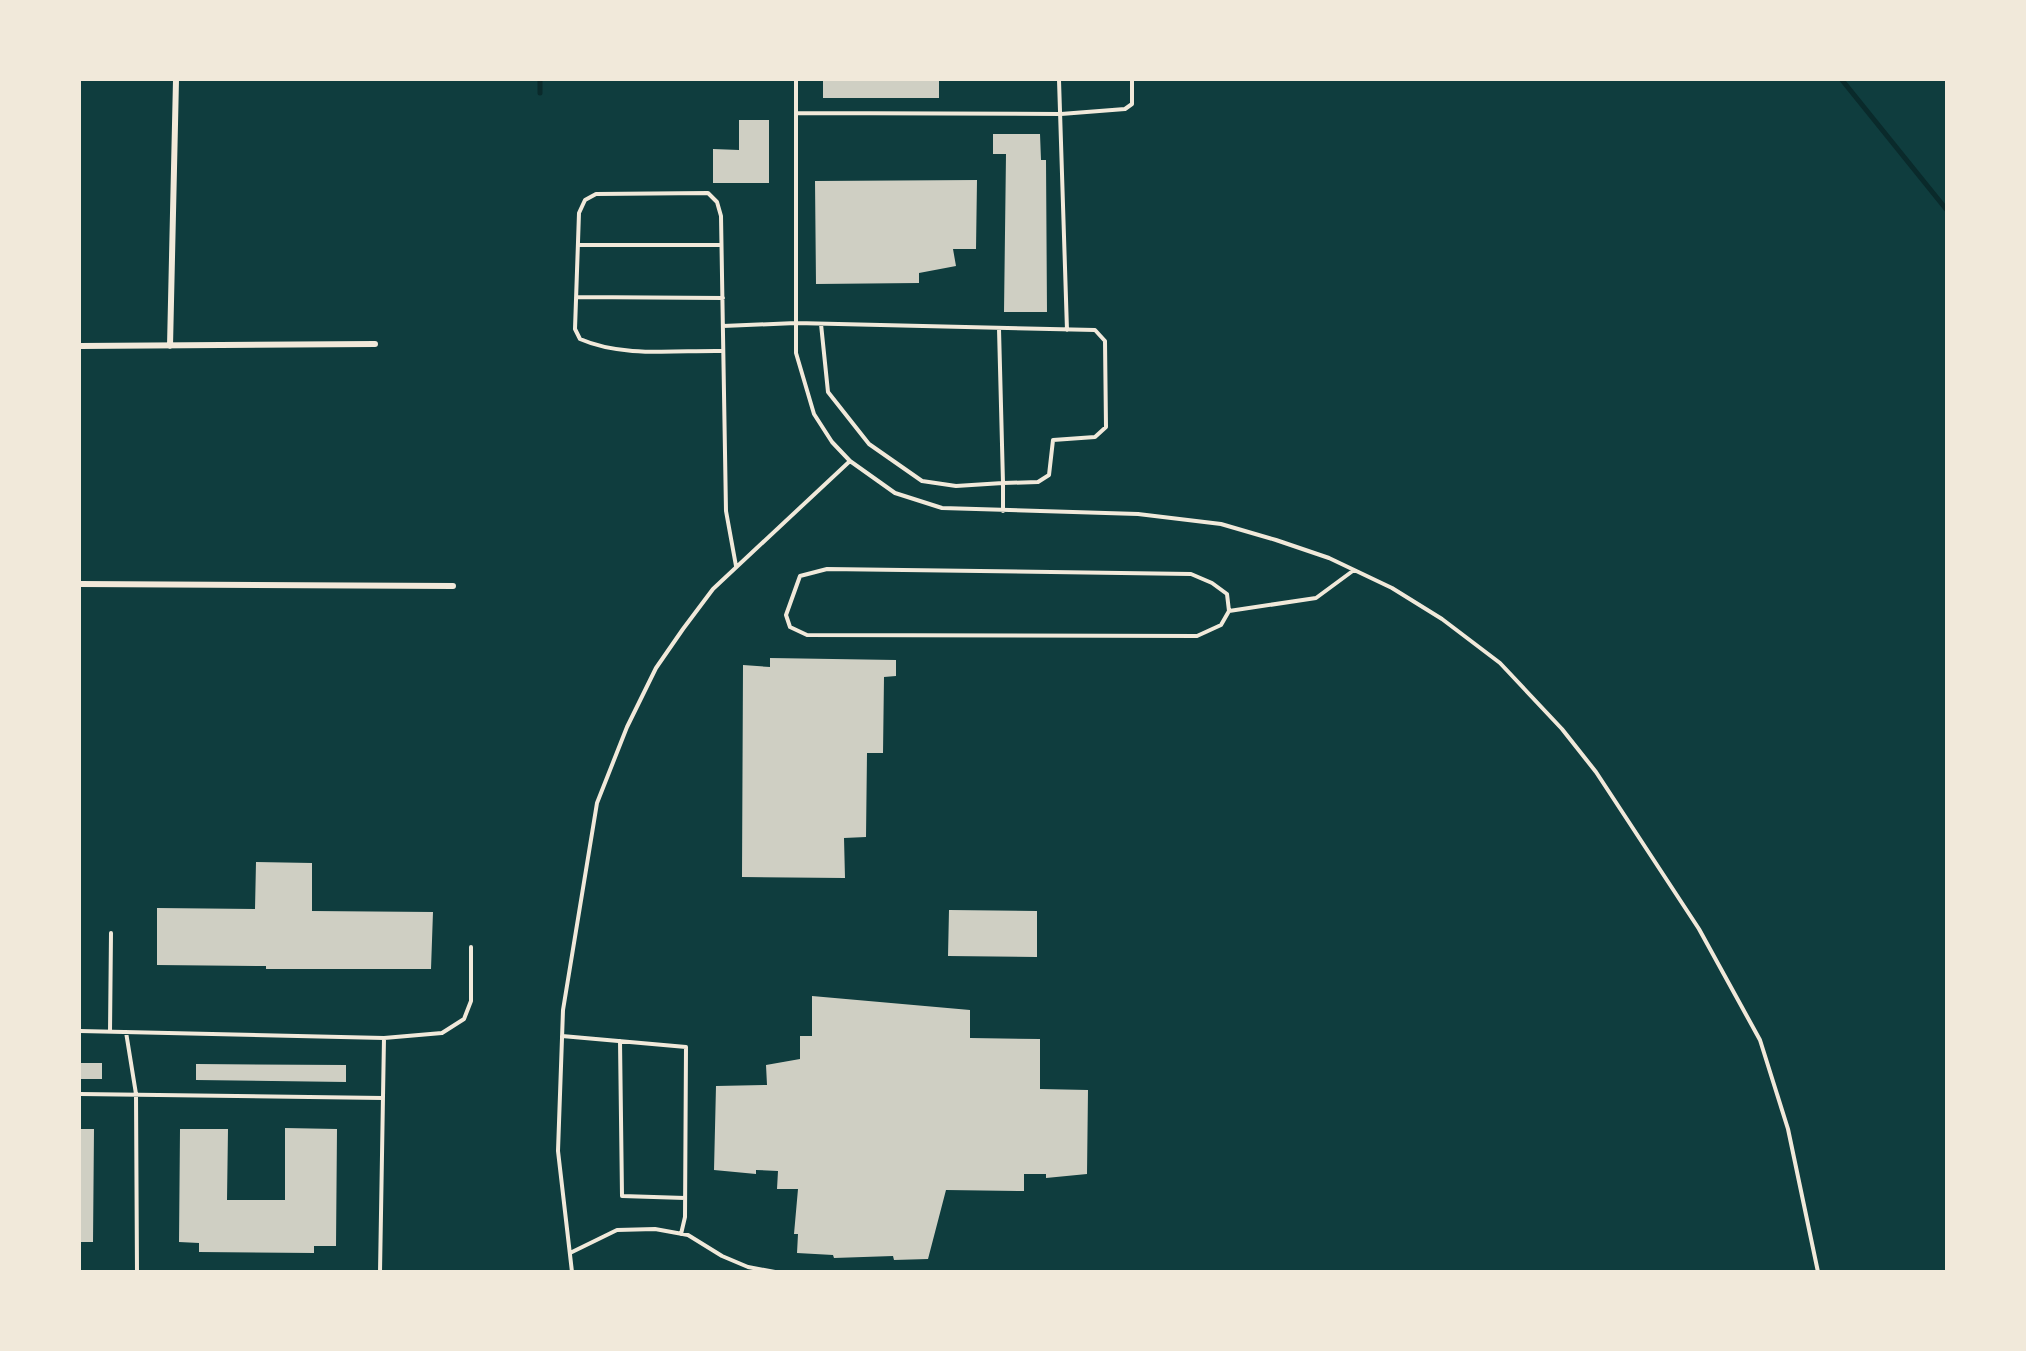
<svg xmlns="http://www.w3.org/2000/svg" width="2026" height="1351" viewBox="0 0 2026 1351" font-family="'Source Sans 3',sans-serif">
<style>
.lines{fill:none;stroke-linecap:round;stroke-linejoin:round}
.stream{stroke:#0a2a2b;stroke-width:5}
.building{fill:#cfcfc3}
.service{stroke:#f1e9da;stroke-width:4}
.minor{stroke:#f1e9da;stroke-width:6}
</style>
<rect width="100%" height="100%" fill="#0f3d3e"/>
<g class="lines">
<!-- stream -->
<path class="stream" d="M540,80v13
M1842,80l104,129"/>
</g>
<!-- building -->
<path class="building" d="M823,80h116v18h-116z
M739,120h30v63h-56v-34l26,1z
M993,134h47l1,26h5l1,152h-43l2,-158h-13z
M977,180l-1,69h-23l3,17 -37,7v10l-103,1 -1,-103z
M770,658l126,2v16l-12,1 -1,76h-16l-1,84 -22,1 1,40 -103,-1 1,-212 27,2z
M256,862l56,1v48l121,1 -2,57h-165v-3l-109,-1v-57l98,1z
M949,910l88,1v46l-89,-1z
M812,996l158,14v28l70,1v50l48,1 -1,84 -41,4v-4h-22v17l-78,-1 -18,69 -34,1 -1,-4 -59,2 -1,-3 -36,-2 1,-19h-4l4,-45h-21l1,-18 -22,-1v4l-42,-4 2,-84 51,-1 -1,-20 34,-6v-23h12z
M80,1063h22v16h-22z
M196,1064l150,1v17l-150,-2z
M285,1128l52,1 -1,117h-22v7l-115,-1v-9l-20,-1 1,-113h48l-1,71h58z
M80,1129h14l-1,113h-13z"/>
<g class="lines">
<!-- service -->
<path class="service" d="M796,80v273l18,61 18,28 18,19 45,32 47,15 196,6 83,10 55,16 53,18 63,30 50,31 58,44 62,66 34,43 103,157 61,111 28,89 30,143
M1059,80l8,250
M796,113l265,1 64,-5 7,-5v-24
M578,245h143
M576,297l147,1
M821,324l7,68 41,52 53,37 34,5 47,-3 -4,-154
M723,326l73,-3 299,7 10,11 1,86 -11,10 -42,3 -4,35 -11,7 -35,1v28
M723,351c-45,-1 -100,7 -143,-12l-5,-10 4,-116 6,-13 11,-6 112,-1 9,9 4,14 5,295 10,55
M1229,611l-2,-17 -15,-11 -21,-9 -364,-5 -27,7 -14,39 4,12 17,8 390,1 24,-11 8,-14 87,-13 38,-28
M80,1031l304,7 58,-5 22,-14 7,-18v-54
M110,1032l1,-99
M126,1032l10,62 1,178
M562,1036l124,11 -1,170 -4,17
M620,1041l2,155 63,2
M80,1094l303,4
M570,1253l47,-23 38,-1 33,6 34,21 26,11 27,5
M380,1272l4,-234
M572,1272l-14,-121 5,-141 34,-207 30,-76 29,-59 27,-39 30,-40 137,-128"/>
<!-- minor -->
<path class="minor" d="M80,346l295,-2
M170,346l6,-266
M80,584l373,2"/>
</g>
<!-- border -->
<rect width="2026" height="1351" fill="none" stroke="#f1e9da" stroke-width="162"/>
</svg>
